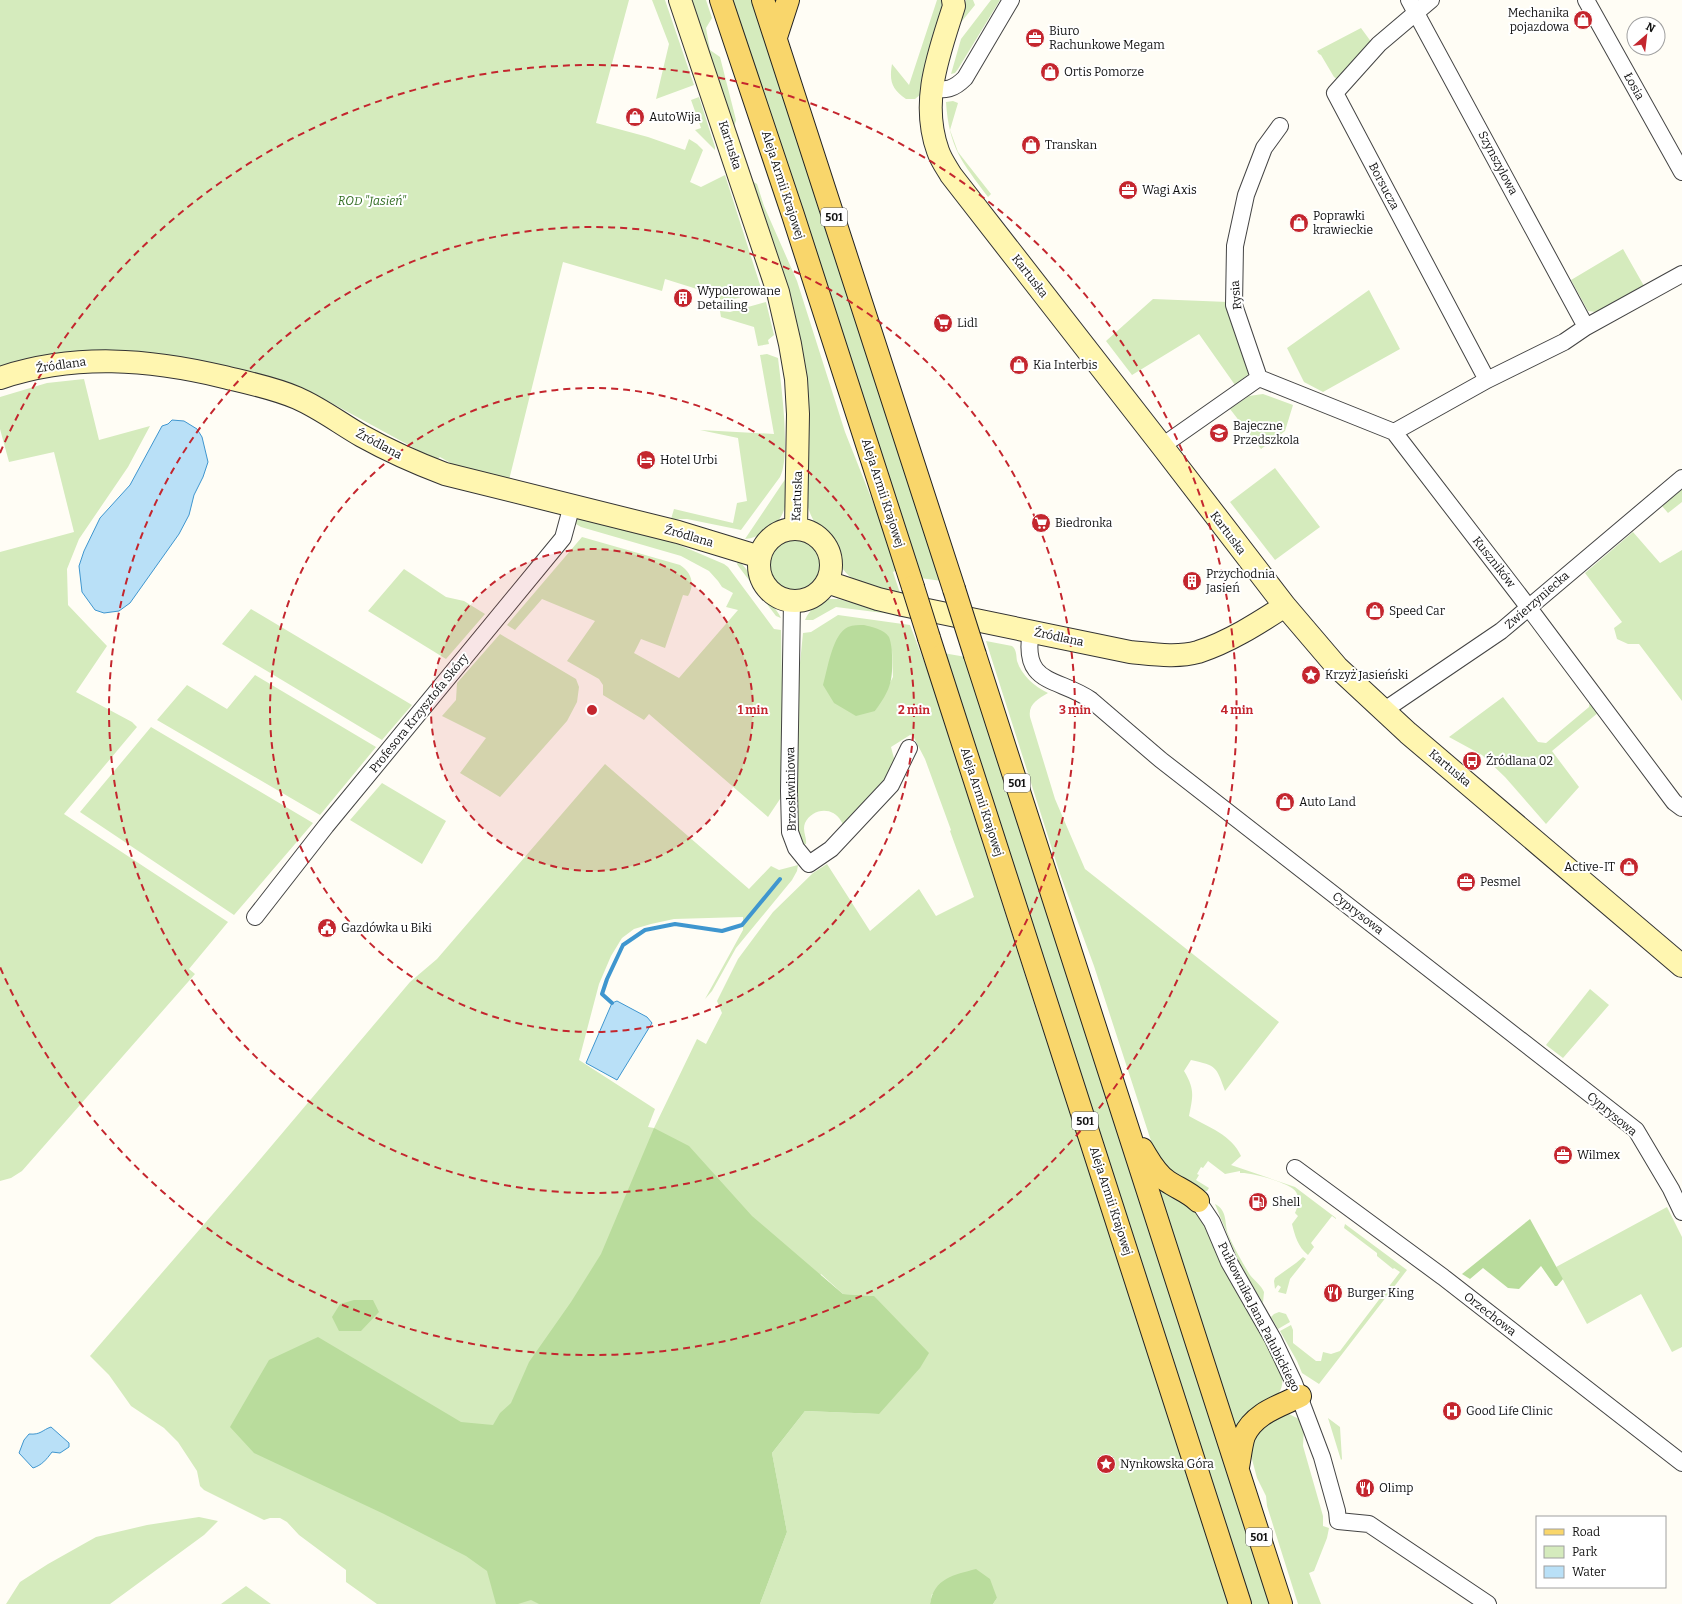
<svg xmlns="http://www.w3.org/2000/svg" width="1682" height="1604" viewBox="0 0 1682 1604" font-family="Bitter,serif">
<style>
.green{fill:#d5ebbd;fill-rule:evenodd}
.forest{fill:#b9dc9c}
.water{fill:#b9e0f7;stroke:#3f96cf}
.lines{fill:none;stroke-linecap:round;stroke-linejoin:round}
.stream{stroke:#3f96cf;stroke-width:4}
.street-casing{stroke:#444;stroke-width:18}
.secondary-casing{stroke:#333;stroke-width:24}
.primary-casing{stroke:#222;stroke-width:24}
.street{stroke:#fff;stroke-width:16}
.secondary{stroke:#fff6b0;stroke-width:22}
.primary{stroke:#f9d66b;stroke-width:22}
.primary-bridge-casing{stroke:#222;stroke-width:24;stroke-linecap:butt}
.primary-bridge{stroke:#f9d66b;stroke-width:22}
.ring{fill:none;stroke:#c4262e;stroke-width:2;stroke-dasharray:7 5}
.labels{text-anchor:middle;stroke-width:4;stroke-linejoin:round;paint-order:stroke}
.shield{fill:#fff;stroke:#585858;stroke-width:1}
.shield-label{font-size:11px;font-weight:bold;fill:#111}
.poi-label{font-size:12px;fill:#111;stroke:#fff;text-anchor:start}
.street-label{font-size:12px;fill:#111;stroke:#fff}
.park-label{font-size:12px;font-style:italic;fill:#2f6b1f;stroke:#fff}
.centre{fill:#c4262e;stroke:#fff;stroke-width:2}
.ring-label{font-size:12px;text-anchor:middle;font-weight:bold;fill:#c4262e;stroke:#fff;stroke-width:4;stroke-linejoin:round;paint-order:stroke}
</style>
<rect width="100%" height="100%" fill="#fffdf5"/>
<!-- green -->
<path class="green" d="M0,0h629l-33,123 52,14 37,13 4,-11 8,5 6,6 -13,32 11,5 24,-12 37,116c-14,4 -30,11 -45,8l-1,-4 -51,-16 -3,12 -99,-29 -54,218 -55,-15 -14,-8 -4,3 -123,-67 -49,-17 -264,-7z
M652,0h13l29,85 -38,14 13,-55z
M689,0h17l6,18 -6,10 4,22 10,7 16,63 -2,7 18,54 5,3 7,22 33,75 48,151 37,93 15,45 -4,2 8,24c-20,-6 -49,-10 -60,-30 -5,-9 -3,-19 -11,-29 -11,-13 -16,-10 -22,-30l-3,-101z
M730,0h23l189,581 -22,-3z
M937,0h8l-24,94 -6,5h-9c-14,-10 -17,-17 -14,-35l17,21z
M966,0h7l2,5 -17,21 -1,-4z
M991,0h9l-42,69 -3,4 -4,1 10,-35z
M1361,28l11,15 -35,36 -3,-2 -13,-22 -2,-1 -2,-3z
M699,97l16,50v3l-20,-20 6,-2 -10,-28z
M953,101l5,2 -8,27 8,22 33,42 -3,3c-26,-35 -39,-49 -42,-95z
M1623,249l21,37 -48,26 -8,-1 -17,-31z
M1369,290l31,59 -77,43 -19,-10 -17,-34z
M1153,299l75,3 22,71 -15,12 -36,-51 -67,41 -26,-34z
M766,302l8,33 -6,5 1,4 -11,2 -4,-19 -33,-10 -1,-6 10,1z
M767,354l11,4c3,25 13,98 2,119l-39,53 -54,-11h-16l3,-10 59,14 4,-20 10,-2 -9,-63 -38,-8 74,4 -14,-79z
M84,379l15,61 51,-14 -22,41 -49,72 -12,30 1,36 39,41 -31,46 56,30 5,5 -73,87 164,108 -39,47 6,5 -173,197 -11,7 -11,3v-629l74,-20 -20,-80 -45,10 -9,-33v-32l47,-14z
M1263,394l30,11 -8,26 -24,18 -31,-40 19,-13z
M1275,468l45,59 -45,33 -45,-58z
M788,475c-2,22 1,40 -18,53 -8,6 -15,10 -25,11z
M1682,489v13l-14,11 -6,-7z
M578,517l92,24 54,23 4,3 46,62 7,1 3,163 -16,24 -119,-103 -5,6 -41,-25v-10l-4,-6 -32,-18 28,-40 -53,-22 -27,31 -8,-5 75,-88 98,28c12,8 15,19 8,31l-5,-1 -18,53 -24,-9 -7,14 45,25 59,-68 -12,-3 7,-14 -11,-6 -4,-6 -9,-10 -28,-15 -100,-29 -5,-3v-3z
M1633,532l27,31 22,-13v151l-43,-57h-11l-11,-5 -3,-11 8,-6 -37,-49z
M765 565a30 30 0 1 1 60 0a30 30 0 1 1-60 0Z
M738,561c12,8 13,20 21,31 8,9 17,15 22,26l-5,-2 -37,-49 -2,-3z
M404,569l42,28 18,4 21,13 -39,45 -78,-48z
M829,599h9l69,17 -71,-9 -23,13h-8c5,-11 12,-17 24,-21z
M251,609l161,96 -30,35 -160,-96z
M838,615l72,10 18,47 114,356 5,8 183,568h-237l4,-6 -65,-4 -2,10h-170l27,-72 -15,-79 33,-42 74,3 -5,-118 -31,-2 -22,-20 -231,330h-213l-31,-22v-12l-47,-35 -12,-13 -7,-4h-10l-6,2 -60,-30 -4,-4 -3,-15 -19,-29 -14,-14 -33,-22 -22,-31 -19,-19 167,-193 153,-181 27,-23 168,-195 144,125 22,-23 8,4 19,-5 -1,6 -5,9 -56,68 -24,43 -7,8 38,-69v-13l-69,2 -23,5 -17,5 -12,9 -11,18 -12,28 -20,76 76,49 -7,18 6,1 43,-89 9,5 16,-31 -5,-12 21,-42 35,-47 40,-39 14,-9 43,67 49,-42 17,27 38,-19 -24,-66 1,-1 -26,-71 -12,-23 -3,-1 -19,12 4,15 -9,19 -42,49c-1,-3 -1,-7 -3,-9 -8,-15 -29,-13 -36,2 -3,8 2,14 1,21l-3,1 -5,-13 -2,-47 1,-92 6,-60 8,-1zM892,650l1,27 -18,34z
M500,634l76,45 3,8 -2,15 -10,19 -67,76 -40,-24 26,-35 -44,-22 14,-16 1,-17z
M986,641l26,5c5,4 4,10 5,15 5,15 17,25 31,32 -10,6 -20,11 -18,24l25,82 30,70 194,153 -54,69c-9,-25 -8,-25 -34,-31l-7,11c11,18 9,25 5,45 19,11 43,19 52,40l-10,9 64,22 41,31v1l-4,-3 -21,27 3,4 -6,8c-10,-8 -13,-19 -16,-31l6,-8 -3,-3c3,-6 5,-15 1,-21 -5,-9 -45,-20 -56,-19v-2l-15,3 -17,-13 -5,7 -2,-1 -4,7 2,1 -3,5 13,8 -2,3 -4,1 -33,-16 -16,-26 -60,-184 -35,-95z
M943,653l23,4 306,947h-23z
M255,675l121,72 -56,68 -163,-95 30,-35 40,24z
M1503,697l35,45 8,1 43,-36 1,-7 9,12 -47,39 27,36 -33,37 -41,-47 -23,-22 -33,-18z
M151,727l162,96 -79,92 -154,-103z
M382,783l64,38 -24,43 -72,-44z
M1590,989l19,16 -46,53 -17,-13z
M1160,1188l39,25 77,145c3,8 8,17 6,27 -3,17 -32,36 -46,47l-78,-242z
M1215,1204c13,7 9,18 13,30 6,14 14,28 22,41 5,6 11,10 14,17l-1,11 -23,-38z
M1667,1207l15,30v110l-10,5 -31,-58 -54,30 -31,-57z
M1345,1224l62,46 -88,114 -17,-11 -5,-12 -17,-30 11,-6 2,5v13l23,18h5l2,-9 8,2 9,-3 60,-79 -6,-4 -1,1 -16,-13v-3l-33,-25z
M1303,1257l3,2 -16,20 -4,15 -8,-2 3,-5 -3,-2 -3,4 -1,-8 1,-3 21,-15z
M1279,1312l7,2 4,8 -12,7 -7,-12 3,-3z
M1287,1413l12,6 5,9 -1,18 20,70v10l6,2 -2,10 -13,33 -5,2 12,31h-23l-31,-98 -1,-10 -9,-18 -7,-26 7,-25z
M1328,1418l12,9 2,32 -1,1z
M199,1517l19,4 -14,14 -94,69h-104l14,-22 28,-18 48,-27 51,-12z
M246,1586l25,18h-50z"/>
<!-- forest -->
<path class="forest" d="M864,625c7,2 20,4 25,12 2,5 3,13 3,19 1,26 -2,34 -17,55l-19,5 -22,-13 -11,-18c5,-17 9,-50 25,-58 5,-2 11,-2 16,-2z
M654,1128l35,18 63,70 91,78 31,2 55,57 -9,15 -41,46 -74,-3 -33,42 15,79 -27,72h-221l-8,-4 -13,4h-22l-9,-33 -21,-15 -82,-42 -130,-61 -24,-26 39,-67 49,-23 143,85 32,3 7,-12 11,-10 18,-41 42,-60 30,-48z
M1530,1219l33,60 -6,7h-2l-14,-20 -22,23 -11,-1 -25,-20 -13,11 -8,-5z
M354,1300h19l6,12 -18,19h-22l-7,-14 8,-13z
M976,1569l14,10 7,19 -4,6h-63c4,-26 24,-29 46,-35z"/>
<!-- water -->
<path class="water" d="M172,420l12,1 13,8 5,8 6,25 -5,15 -9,18 -5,20 -10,19 -49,69 -11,8 -15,2 -9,-3 -13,-18 -3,-26 5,-15 16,-33 30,-33 32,-59 6,-2z
M617,1001l30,16 5,6 -35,57 -31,-17 26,-60z
M51,1427l18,16v4l-9,6 -8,-1c-6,8 -10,13 -19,16l-14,-15 5,-13 5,-6c12,1 13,-4 22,-7z"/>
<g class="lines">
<!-- stream -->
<path class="stream" d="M612,1003l-10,-9 5,-15 16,-34 22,-15 30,-6 47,7 20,-6 38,-46"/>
<!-- street casing -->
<g class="street-casing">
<path id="street" d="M1409,0l177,327
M1431,0l-52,44 -44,49 152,287
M1586,0l96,172
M931,89c16,1 22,1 34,-11l46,-78
M1259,378l135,54 132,172 148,198 8,6
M1259,378l-25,-73 1,-59 11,-51 18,-47 16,-22
M1394,432l93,-52 77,-38 22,-15 96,-53
M1162,446l97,-68
M792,601l-3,190 1,41 6,16 13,16 22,-15 60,-64 18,-37
M1031,631c-10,55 27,46 60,69l70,60 475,370 35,59 11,23
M1383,711l118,-80 181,-153
M255,917l71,-91 237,-288 9,-33
M1295,1168l148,109 239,186
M1198,1201l14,21 17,40 44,77 21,44 28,74 15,54 1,10 31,3 119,80"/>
</g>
<!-- secondary casing -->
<g class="secondary-casing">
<path id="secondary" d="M680,0l98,292 12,52 6,35 2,35 -2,115
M953,0l1,6c-15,48 -34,95 -16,145 3,9 9,17 13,24l211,271 123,160 52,61 71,66 274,233
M0,378c75,-25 149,-19 224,-1 25,6 50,11 73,21 23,10 44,26 65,38 27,15 54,27 83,38l233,58 82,25
M759 565a36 36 0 1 1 72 0a36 36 0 1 1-72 0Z
M827,582l51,17 25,6 227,47c22,2 47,6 68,0 31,-10 59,-28 87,-46"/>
</g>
<!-- primary casing -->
<g class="primary-casing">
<path id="primary" d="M721,0l72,215 120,372
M763,0l191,589
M776,37l12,-37
M929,638l311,966
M975,655l306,949
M1142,1149c7,11 13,24 25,32 10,7 22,11 31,20
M1238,1467c2,-10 3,-22 6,-31 10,-23 36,-30 56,-40"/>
</g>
<!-- street -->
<use href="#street" class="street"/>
<!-- secondary -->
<use href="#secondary" class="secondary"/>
<!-- primary -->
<use href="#primary" class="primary"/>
<!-- primary-bridge casing -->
<g class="primary-bridge-casing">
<path id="primary-bridge" d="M913,587l16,51
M954,589l21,66"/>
</g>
<!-- primary-bridge -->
<use href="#primary-bridge" class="primary-bridge"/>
</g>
<!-- distance rings -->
<circle cx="592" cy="710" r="161" fill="#c4262e" fill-opacity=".12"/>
<g class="ring">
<circle cx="592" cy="710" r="161"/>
<circle cx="592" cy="710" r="322"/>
<circle cx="592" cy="710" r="483"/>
<path d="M0 453A645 645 0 1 1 0 967"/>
</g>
<!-- icons -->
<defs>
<g id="shop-disc" transform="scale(1)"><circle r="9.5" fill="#c4262e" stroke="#fff"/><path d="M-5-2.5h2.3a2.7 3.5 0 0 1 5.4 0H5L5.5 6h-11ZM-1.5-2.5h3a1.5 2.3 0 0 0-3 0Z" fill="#fff"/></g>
<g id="office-disc" transform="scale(1)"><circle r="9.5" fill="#c4262e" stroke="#fff"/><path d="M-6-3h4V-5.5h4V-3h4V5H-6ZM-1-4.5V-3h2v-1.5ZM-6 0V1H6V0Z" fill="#fff"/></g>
<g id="building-disc" transform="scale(1)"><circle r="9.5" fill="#c4262e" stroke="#fff"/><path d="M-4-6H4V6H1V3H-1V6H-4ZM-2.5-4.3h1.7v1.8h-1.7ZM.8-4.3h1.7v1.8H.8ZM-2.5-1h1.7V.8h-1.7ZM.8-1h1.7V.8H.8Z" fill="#fff"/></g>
<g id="supermarket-disc" transform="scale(1)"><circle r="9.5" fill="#c4262e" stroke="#fff"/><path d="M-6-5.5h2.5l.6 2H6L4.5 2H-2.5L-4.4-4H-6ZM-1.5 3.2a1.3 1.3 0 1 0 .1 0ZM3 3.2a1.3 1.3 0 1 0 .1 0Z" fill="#fff"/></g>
<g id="school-disc" transform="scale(1)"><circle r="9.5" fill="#c4262e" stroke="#fff"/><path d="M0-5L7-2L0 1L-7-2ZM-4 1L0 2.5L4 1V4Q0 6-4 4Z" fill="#fff"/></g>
<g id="hotel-disc" transform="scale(1)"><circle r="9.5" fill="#c4262e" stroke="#fff"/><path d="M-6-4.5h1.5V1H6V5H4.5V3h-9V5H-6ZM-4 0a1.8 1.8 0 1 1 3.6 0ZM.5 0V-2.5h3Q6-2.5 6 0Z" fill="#fff"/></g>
<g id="sight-disc" transform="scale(1)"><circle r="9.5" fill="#c4262e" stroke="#fff"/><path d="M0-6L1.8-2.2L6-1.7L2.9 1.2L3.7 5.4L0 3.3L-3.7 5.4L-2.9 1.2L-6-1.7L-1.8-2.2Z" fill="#fff"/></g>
<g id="bus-disc" transform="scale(1)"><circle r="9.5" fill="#c4262e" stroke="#fff"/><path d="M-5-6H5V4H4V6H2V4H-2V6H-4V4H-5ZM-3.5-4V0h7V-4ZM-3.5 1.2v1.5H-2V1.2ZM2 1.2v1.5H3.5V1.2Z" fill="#fff"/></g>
<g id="civic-disc" transform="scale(1)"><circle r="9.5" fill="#c4262e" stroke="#fff"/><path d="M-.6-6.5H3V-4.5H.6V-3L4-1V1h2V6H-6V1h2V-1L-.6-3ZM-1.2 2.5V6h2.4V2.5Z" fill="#fff"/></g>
<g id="fuel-disc" transform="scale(1)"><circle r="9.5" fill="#c4262e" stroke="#fff"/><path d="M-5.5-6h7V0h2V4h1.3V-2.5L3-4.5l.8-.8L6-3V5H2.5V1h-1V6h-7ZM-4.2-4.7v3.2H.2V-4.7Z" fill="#fff"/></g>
<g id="restaurant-disc" transform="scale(1)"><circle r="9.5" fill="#c4262e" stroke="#fff"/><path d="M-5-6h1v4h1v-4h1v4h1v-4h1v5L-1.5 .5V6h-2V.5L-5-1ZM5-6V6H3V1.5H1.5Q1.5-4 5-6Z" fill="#fff"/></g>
<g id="hospital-disc" transform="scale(1)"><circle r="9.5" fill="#c4262e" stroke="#fff"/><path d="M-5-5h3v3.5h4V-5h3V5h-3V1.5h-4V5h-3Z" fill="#fff"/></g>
</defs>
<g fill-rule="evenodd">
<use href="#shop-disc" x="1583" y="20"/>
<use href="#office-disc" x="1035" y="38"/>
<use href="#shop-disc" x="1050" y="72"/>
<use href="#shop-disc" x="635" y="117"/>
<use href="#shop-disc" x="1031" y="145"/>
<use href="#office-disc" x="1128" y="190"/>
<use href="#shop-disc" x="1299" y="223"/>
<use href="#building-disc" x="683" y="298"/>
<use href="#supermarket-disc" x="943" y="323"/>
<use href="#shop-disc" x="1019" y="365"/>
<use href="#school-disc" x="1219" y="433"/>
<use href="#hotel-disc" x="646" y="460"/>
<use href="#supermarket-disc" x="1041" y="523"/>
<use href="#building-disc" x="1192" y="581"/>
<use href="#shop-disc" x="1375" y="611"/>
<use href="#sight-disc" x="1311" y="675"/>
<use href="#bus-disc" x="1472" y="761"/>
<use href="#shop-disc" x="1285" y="802"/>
<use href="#shop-disc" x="1629" y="867"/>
<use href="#office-disc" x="1466" y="882"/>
<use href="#civic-disc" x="327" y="928"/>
<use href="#office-disc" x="1563" y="1155"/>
<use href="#fuel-disc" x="1258" y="1202"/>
<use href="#restaurant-disc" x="1333" y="1293"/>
<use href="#hospital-disc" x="1452" y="1411"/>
<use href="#sight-disc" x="1106" y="1464"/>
<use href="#restaurant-disc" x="1365" y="1488"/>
</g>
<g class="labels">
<!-- shield labels -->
<g class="shield">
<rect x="821" y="208" width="26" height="18" rx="3"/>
<rect x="1004" y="774" width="26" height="18" rx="3"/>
<rect x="1072" y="1112" width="26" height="18" rx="3"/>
<rect x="1246" y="1528" width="26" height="18" rx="3"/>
</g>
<g class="shield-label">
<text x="834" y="221">501</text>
<text x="1017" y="787">501</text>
<text x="1085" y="1125">501</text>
<text x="1259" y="1541">501</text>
</g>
<!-- poi labels -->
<g class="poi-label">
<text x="1569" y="17" text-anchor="end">Mechanika<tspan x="1569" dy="14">pojazdowa</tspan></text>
<text x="1049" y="35">Biuro<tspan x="1049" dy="14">Rachunkowe Megam</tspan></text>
<text x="1064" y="76">Ortis Pomorze</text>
<text x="649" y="121">AutoWija</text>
<text x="1045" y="149">Transkan</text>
<text x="1142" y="194">Wagi Axis</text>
<text x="1313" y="220">Poprawki<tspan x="1313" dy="14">krawieckie</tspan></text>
<text x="697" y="295">Wypolerowane<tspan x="697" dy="14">Detailing</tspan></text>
<text x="957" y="327">Lidl</text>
<text x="1033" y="369">Kia Interbis</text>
<text x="1233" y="430">Bajeczne<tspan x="1233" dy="14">Przedszkola</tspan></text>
<text x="660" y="464">Hotel Urbi</text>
<text x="1055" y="527">Biedronka</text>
<text x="1206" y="578">Przychodnia<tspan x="1206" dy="14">Jasień</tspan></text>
<text x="1389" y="615">Speed Car</text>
<text x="1325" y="679">Krzyż Jasieński</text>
<text x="1486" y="765">Źródlana 02</text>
<text x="1299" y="806">Auto Land</text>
<text x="1615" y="871" text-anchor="end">Active-IT</text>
<text x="1480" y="886">Pesmel</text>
<text x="341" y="932">Gazdówka u Biki</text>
<text x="1577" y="1159">Wilmex</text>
<text x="1272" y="1206">Shell</text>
<text x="1347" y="1297">Burger King</text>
<text x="1466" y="1415">Good Life Clinic</text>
<text x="1120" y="1468">Nynkowska Góra</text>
<text x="1379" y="1492">Olimp</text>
</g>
<!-- street labels -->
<g class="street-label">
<text transform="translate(1634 86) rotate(61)" y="4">Łosia</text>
<text transform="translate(730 145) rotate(72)" y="4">Kartuska</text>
<text transform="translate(1498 163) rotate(62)" y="4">Szynszylowa</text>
<text transform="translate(783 185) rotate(72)" y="4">Aleja Armii Krajowej</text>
<text transform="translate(1384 186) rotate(62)" y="4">Borsucza</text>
<text transform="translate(1030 276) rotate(52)" y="4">Kartuska</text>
<text transform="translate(1236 295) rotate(-96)" y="4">Rysia</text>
<text transform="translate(61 365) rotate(-8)" y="4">Źródlana</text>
<text transform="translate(379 444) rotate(28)" y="4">Źródlana</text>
<text transform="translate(883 493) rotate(72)" y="4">Aleja Armii Krajowej</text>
<text transform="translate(797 496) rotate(-88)" y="4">Kartuska</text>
<text transform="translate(1228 533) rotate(53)" y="4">Kartuska</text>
<text transform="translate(689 536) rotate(16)" y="4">Źródlana</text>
<text transform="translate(1494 562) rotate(52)" y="4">Kuszników</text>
<text transform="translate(1537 600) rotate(-41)" y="4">Zwierzyniecka</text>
<text transform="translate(1059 637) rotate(12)" y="4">Źródlana</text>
<text transform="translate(419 713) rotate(-51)" y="4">Profesora Krzysztofa Skóry</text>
<text transform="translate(1450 768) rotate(40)" y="4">Kartuska</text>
<text transform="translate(791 789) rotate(-91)" y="4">Brzoskwiniowa</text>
<text transform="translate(982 802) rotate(72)" y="4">Aleja Armii Krajowej</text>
<text transform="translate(1358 913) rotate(38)" y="4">Cyprysowa</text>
<text transform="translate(1612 1114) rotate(40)" y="4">Cyprysowa</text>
<text transform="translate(1111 1201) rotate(72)" y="4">Aleja Armii Krajowej</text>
<text transform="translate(1490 1314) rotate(38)" y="4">Orzechowa</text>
<text transform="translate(1259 1317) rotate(63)" y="4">Pułkownika Jana Pałubickiego</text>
</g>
<!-- park labels -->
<g class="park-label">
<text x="372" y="205">ROD "Jasień"</text>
</g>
</g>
<circle cx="592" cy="710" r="6" class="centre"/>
<g class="ring-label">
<text x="753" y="714">1 min</text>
<text x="914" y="714">2 min</text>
<text x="1075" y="714">3 min</text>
<text x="1237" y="714">4 min</text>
</g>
<!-- legend -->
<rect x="1536" y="1516" width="130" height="72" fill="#ffffff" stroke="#a0a0a0"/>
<rect x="1544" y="1529" width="20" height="6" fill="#f9d66b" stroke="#a0a0a0"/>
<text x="1572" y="1536" font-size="12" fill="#111111">Road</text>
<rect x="1544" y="1546" width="20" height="12" fill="#d5ebbd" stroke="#a0a0a0"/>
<text x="1572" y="1556" font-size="12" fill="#111111">Park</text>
<rect x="1544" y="1566" width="20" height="12" fill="#b9e0f7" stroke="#a0a0a0"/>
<text x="1572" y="1576" font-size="12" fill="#111111">Water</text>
<!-- north arrow -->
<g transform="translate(1646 36) rotate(28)"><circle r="19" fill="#ffffff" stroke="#a0a0a0"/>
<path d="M0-3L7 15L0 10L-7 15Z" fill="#c4262e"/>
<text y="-6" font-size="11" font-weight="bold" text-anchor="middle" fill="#111111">N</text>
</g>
</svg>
